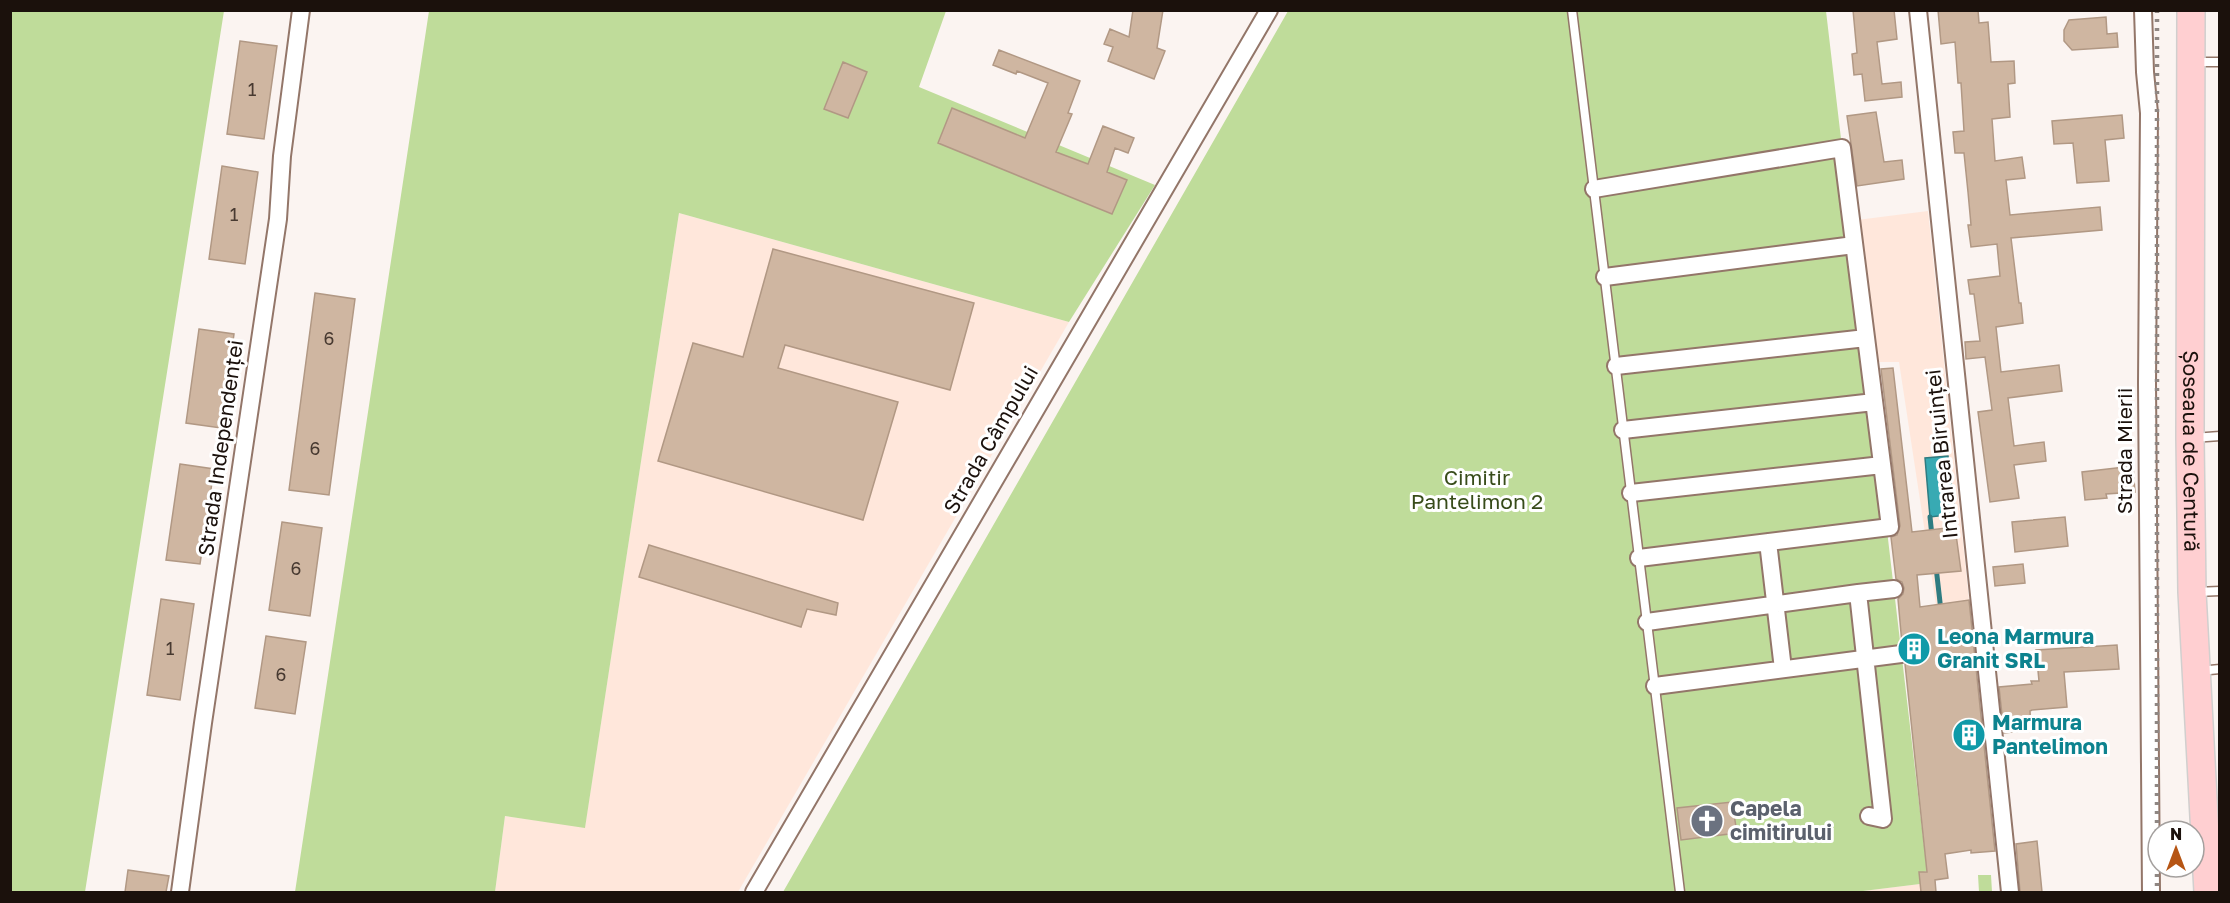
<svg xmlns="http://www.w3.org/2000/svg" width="2230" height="903" viewBox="0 0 2230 903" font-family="'Golos Text',sans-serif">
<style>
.built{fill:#ffe7db}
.green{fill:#bfdc9a}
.water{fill:#38aab3;stroke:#2f7c81;stroke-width:1.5}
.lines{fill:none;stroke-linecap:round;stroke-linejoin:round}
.stream{stroke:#2f7c81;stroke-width:5}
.building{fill:#cfb6a1;stroke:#b19884;stroke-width:1.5}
.lane-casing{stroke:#937669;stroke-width:11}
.street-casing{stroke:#937669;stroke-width:20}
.primary-casing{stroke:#d1cfce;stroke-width:30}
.lane{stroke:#fff;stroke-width:8}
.street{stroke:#fff;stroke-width:16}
.primary{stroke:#ffcfd1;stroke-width:27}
.rail{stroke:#8f8783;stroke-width:4.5;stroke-dasharray:3 6;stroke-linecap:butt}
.labels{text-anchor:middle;stroke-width:6;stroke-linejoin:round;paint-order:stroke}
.number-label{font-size:18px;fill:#483a31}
.street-label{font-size:21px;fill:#1b110c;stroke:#fff}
.park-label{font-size:21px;fill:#384c1a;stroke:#fff}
.culture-label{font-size:21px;font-weight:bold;fill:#0d838f;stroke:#fff;text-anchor:start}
.worship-label{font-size:21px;font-weight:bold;fill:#5b616d;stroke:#fff;text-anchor:start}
</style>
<rect width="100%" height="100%" fill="#fbf4f1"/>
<!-- built -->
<path class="built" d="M1928,211l41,389 -33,5 -37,-243h-26l-16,-142z
M679,213l390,109 -331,570h-243l10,-76 80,11z
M1920,884l1,8h-67z"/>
<!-- green -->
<path class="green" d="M10,11h214l-139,881h-74z
M429,11h517l-27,76 236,98 -86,137 -390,-109 -94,615 -80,-12 -10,76h-200z
M1288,11h538l101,860 -8,2 1,11 -65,8h-1072z
M1978,875h13l1,17h-13z"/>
<!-- water -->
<path class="water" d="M1948,456l7,58 -25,3 -5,-59z"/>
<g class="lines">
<!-- stream -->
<path class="stream" d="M1930,517l2,19
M1936,567l5,44"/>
</g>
<!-- building -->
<path class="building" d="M1133,10h30l-6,38 8,3 -11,28 -46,-18 5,-14 -9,-3 6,-15 19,8z
M1853,10h41l3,29 -20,3 5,42 19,-2 1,15 -37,4 -3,-27 -8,1 -2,-21 5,-1z
M1938,10h40l1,13 9,-1 3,40 23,-1 1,22 -7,1 2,33 -18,2 3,42 27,-4 3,21 -19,2 4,35 90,-8 2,23 -91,8 8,65h2l2,20 -27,4 5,45 58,-7 3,26 -54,7 6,48 30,-4 2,19 -32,4 5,33 -29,4 -12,-90 14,-2 -7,-53 -19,2 -1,-17 15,-1 -6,-47h-4l-2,-14 32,-4 -3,-32 -26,3 -3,-22h3l-3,-33 -4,-39h-9l-2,-21 11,-1 -3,-48h-3l-3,-41 -14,2z
M2106,17l1,17 10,-1 1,14 -46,3 -8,-9v-11l5,-10z
M240,41l37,5 -13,93 -37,-5z
M999,50l81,31 -12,32 4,1 -16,38 32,12 15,-38 31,12 -6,15 -13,-5 -8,24 20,8 -15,34 -174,-71 14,-35 73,30 23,-55 -31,-12 -1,3 -23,-9z
M843,62l24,10 -19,46 -24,-9z
M1876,112l8,50 18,-2 2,19 -47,7 -10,-70z
M2122,115l2,23 -19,2 4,41 -32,2 -4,-40 -19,1 -2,-23z
M222,166l36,6 -13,92 -36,-5z
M773,249l201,54 -24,87 -165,-45 -7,23 120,34 -35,118 -205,-59 35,-118 50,14z
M315,293l40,6 -26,196 -40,-5z
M199,329l35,5 -13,94 -35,-5z
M1893,368l19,164 43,-5 6,44 -44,4 3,32 49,-7 26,251 -24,2v-3l-26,4 3,24 -13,2 1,12h-15l-2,-20h8l-22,-208 5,-5 1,-6 -2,-6 -7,-3 -4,-45 5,-5 1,-6 -2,-6 -6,-3 -5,-42 6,-2 3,-9 -19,-157z
M180,464l34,5 -14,95 -34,-4z
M2133,466l2,26 -29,2 1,4 -22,2 -3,-28z
M2065,517l3,29 -53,6 -3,-30z
M282,522l40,6 -12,88 -41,-6z
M649,545l189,58 -2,12 -29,-6 -6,18 -162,-50z
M2023,564l2,19 -30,3 -2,-19z
M161,599l33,5 -14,96 -33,-5z
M266,636l40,6 -11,72 -40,-6z
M2117,645l2,24 -55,3 3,35 -35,3 -2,1 1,19 -27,3 -5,-46 33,-3 -1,-3h8l-3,-31z
M1732,802l5,31 -56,7 -4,-32z
M2037,841l5,51h-22l-4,-48z
M128,870l41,6 -3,16h-41z"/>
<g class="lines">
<!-- lane casing -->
<g class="lane-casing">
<path id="lane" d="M1572,10l108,882
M2193,62h27
M2193,438l27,-2
M2196,592l24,-1
M2199,671l21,-2"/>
</g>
<!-- street casing -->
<g class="street-casing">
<path id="street" d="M1918,10l92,882
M2143,10l2,62 4,41 -2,271 4,508
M1594,189l248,-41 48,379 -251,31
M1605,277l249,-32
M1616,366l250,-28
M1623,430l251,-28
M1631,493l251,-28
M1768,542l15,127
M1858,593l36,-4
M1647,622l211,-29 25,226 -14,-3
M1655,686l246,-32
M180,892l23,-169 75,-504 4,-63 19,-146
M754,892l515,-882"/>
</g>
<!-- primary casing -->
<g class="primary-casing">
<g id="primary">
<path id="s1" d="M2191,10l-1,428 2,154 16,300"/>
</g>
</g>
<!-- lane -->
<use href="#lane" class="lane"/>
<!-- street -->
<use href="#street" class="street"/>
<!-- primary -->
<use href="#primary" class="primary"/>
<!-- rail -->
<path class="rail" d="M2157,10v882"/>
</g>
<!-- icons -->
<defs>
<g id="building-disc" transform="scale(1.725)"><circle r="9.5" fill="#0f9aa8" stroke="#fff"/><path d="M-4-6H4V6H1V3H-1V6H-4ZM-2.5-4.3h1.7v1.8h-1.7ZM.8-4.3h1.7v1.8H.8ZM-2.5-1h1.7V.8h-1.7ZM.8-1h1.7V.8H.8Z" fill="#fff"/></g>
<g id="church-disc" transform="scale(1.725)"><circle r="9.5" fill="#6b7280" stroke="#fff"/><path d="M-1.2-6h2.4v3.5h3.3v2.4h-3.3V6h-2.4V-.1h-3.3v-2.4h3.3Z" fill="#fff"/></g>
</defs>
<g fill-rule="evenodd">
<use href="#building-disc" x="1914" y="649"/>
<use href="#building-disc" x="1969" y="735"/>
<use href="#church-disc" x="1707" y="821"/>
</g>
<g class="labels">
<!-- number labels -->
<g class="number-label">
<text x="252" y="96">1</text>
<text x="234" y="221">1</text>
<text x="329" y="345">6</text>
<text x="315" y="455">6</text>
<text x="296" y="575">6</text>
<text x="170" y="655">1</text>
<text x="281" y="681">6</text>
</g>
<!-- street labels -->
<g class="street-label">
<text transform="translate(991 440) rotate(-60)" y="7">Strada Câmpului</text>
<text transform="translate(221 448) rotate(-82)" y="7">Strada Independenței</text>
<text transform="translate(2125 451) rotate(-90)" y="7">Strada Mierii</text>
<text dy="7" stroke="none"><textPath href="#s1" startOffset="441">Șoseaua de Centură</textPath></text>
<text transform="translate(1942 454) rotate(-96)" y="7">Intrarea Biruinței</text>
</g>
<!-- park labels -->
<g class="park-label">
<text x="1477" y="485">Cimitir<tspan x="1477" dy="24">Pantelimon 2</tspan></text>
</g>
<!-- culture labels -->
<g class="culture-label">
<text x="1937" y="644">Leona Marmura<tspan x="1937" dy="24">Granit SRL</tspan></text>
<text x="1992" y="730">Marmura<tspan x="1992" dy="24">Pantelimon</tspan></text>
</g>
<!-- worship labels -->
<g class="worship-label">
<text x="1730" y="816">Capela<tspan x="1730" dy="24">cimitirului</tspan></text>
</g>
</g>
<!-- border -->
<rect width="2230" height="903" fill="none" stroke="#1b110c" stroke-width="24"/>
<!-- north arrow -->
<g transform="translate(2176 849)"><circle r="28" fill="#ffffff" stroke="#a4a09e" stroke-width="1.5"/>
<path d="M0-4.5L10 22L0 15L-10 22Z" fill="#b65514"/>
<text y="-9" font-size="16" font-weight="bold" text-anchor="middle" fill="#1b110c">N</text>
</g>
</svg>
